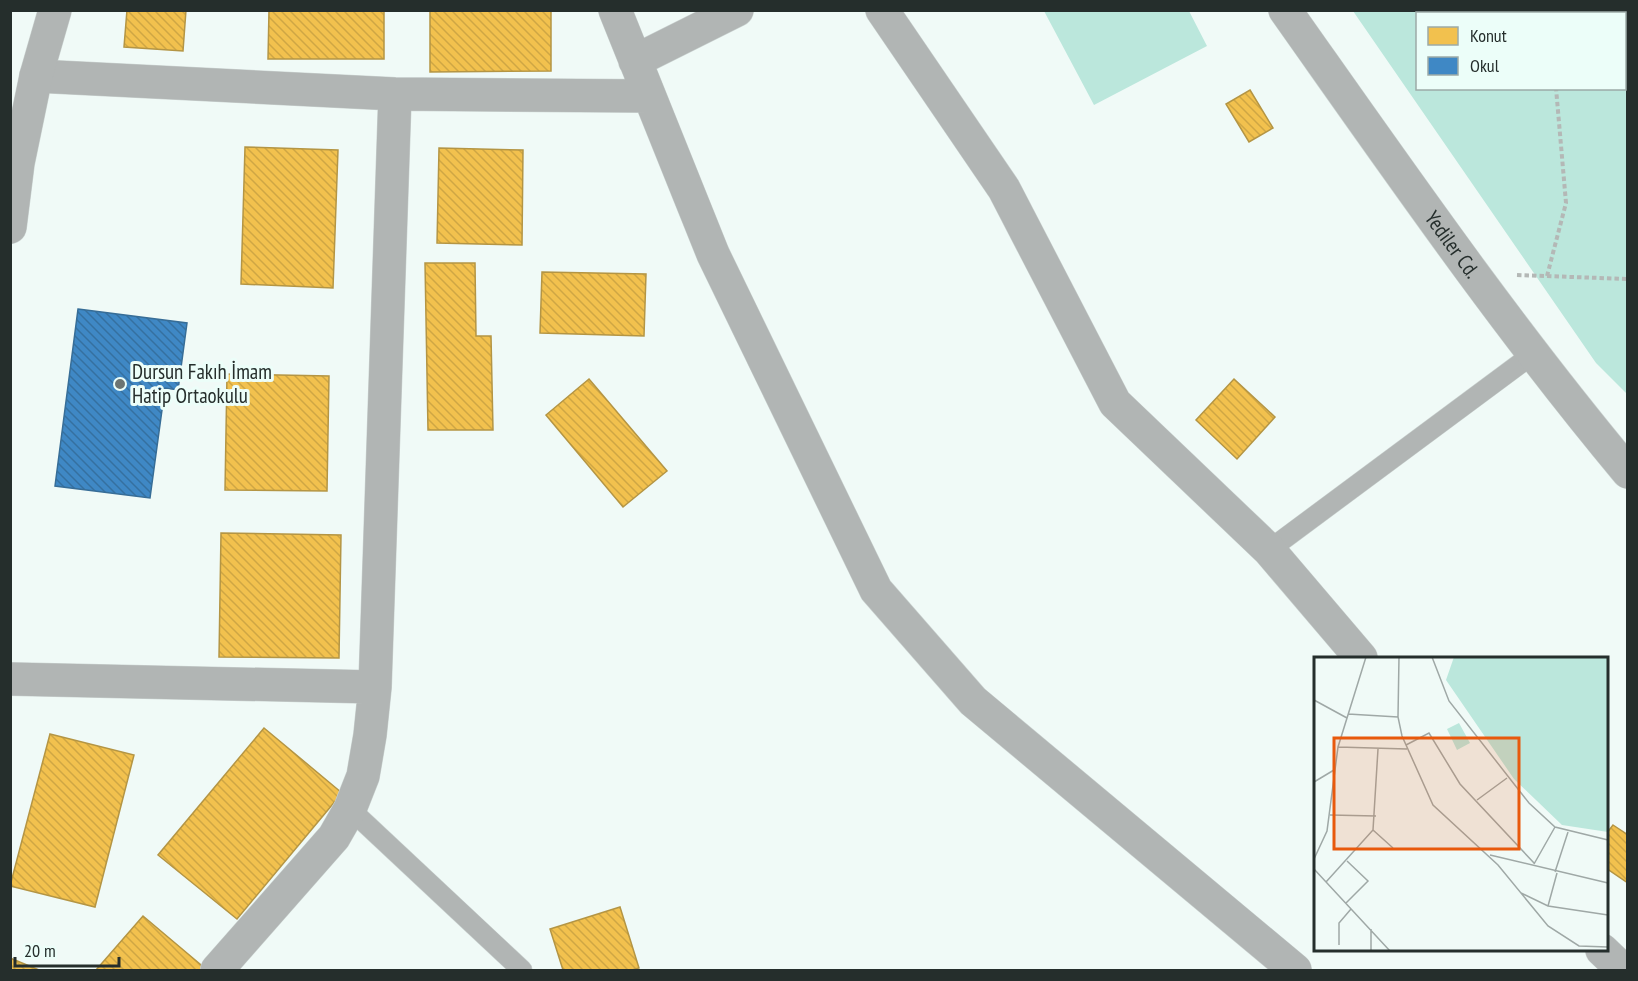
<svg xmlns="http://www.w3.org/2000/svg" width="1638" height="981" viewBox="0 0 1638 981" font-family="'PT Sans Narrow',sans-serif">
<style>
.park{fill:#bbe7dc;fill-rule:evenodd}
.homes{fill:url(#homes-back-hatch);stroke:#b49544;stroke-width:1.5}
.schools{fill:url(#schools-back-hatch);stroke:#376d97;stroke-width:1.5}
.lines{fill:none;stroke-linecap:round;stroke-linejoin:round}
.service-casing{stroke:#ccd4d2;stroke-width:21}
.minor-casing{stroke:#ccd4d2;stroke-width:34}
.tertiary-casing{stroke:#ccd4d2;stroke-width:34}
.path{stroke:#b4b8b6;stroke-width:4;stroke-dasharray:4.5 3;stroke-linecap:butt}
.service{stroke:#b1b5b4;stroke-width:20}
.minor{stroke:#b1b5b4;stroke-width:33}
.tertiary{stroke:#b1b5b4;stroke-width:33}
.poi-dot{fill:#6c7573;stroke:#ecfef9;stroke-width:2}
.labels{text-anchor:middle;stroke-width:6;stroke-linejoin:round;paint-order:stroke}
.street-label{font-size:21px;fill:#252e2c;stroke:#ecfef9}
.poi-label{font-size:21px;fill:#252e2c;stroke:#ecfef9;text-anchor:start}
.inset-road{fill:none;stroke:#9fa8a6;stroke-width:1.5}
.view{fill:#e8590c;fill-opacity:0.15;stroke:#e8590c;stroke-width:3}
.inset-edge{fill:none;stroke:#252e2c;stroke-width:3}
</style>
<defs>
<pattern id="homes-back-hatch" width="6" height="6" patternUnits="userSpaceOnUse" patternTransform="scale(1.5)"><rect width="6" height="6" fill="#f2c14e"/><path d="M-1 5l2 2M0 0l6 6M5-1l2 2" fill="none" stroke="#cfa644"/></pattern>
<pattern id="schools-back-hatch" width="6" height="6" patternUnits="userSpaceOnUse" patternTransform="scale(1.5)"><rect width="6" height="6" fill="#3f88c5"/><path d="M-1 5l2 2M0 0l6 6M5-1l2 2" fill="none" stroke="#3570a0"/></pattern>
</defs>
<rect width="100%" height="100%" fill="#f0faf7"/>
<!-- park -->
<path class="park" d="M1044,11h145l18,35 -113,59z
M1353,11h274v383l-31,-31zM1418,14h206v74h-206z"/>
<!-- homes -->
<path class="homes" d="M127,10h59l-3,41 -59,-4z
M269,10h115v49h-116z
M430,10h121v61l-121,1z
M1250,90l23,38 -24,14 -23,-38z
M245,147l93,3 -5,138 -92,-4z
M439,148l84,2 -1,95 -85,-2z
M425,263h50l1,73h15l2,94h-65z
M542,272l104,2 -2,62 -104,-3z
M227,374l102,2 -2,115 -102,-1z
M589,379l78,92 -44,36 -77,-92z
M1234,379l41,38 -38,42 -41,-39z
M221,533l120,2 -2,123 -120,-1z
M264,728l78,65 -105,126 -79,-64z
M50,734l84,21 -39,152 -85,-21z
M1613,825l15,10v48l-22,-15v-34z
M620,907l19,61 -7,2h-69l-13,-41z
M143,916l64,54h-111z
M10,958l29,12h-29z"/>
<!-- schools -->
<path class="schools" d="M78,309l109,14 -9,67 -13,-2 -15,110 -95,-12z"/>
<g class="lines">
<!-- service casing -->
<g class="service-casing">
<path id="service" d="M1269,550l264,-196
M350,809l172,161"/>
</g>
<!-- minor casing -->
<g class="minor-casing">
<path id="minor" d="M615,10l98,244 163,336 97,111 322,269
M882,10l122,179 111,214 154,147 92,108
M635,61l102,-51
M36,76l359,18 254,2
M10,679l365,8
M1602,950l21,20
M217,970l117,-133 16,-28 13,-33 7,-41 5,-48 20,-593"/>
</g>
<!-- tertiary casing -->
<g class="tertiary-casing">
<g id="tertiary">
<path id="s1" d="M1285,10c111,157 220,315 343,462"/>
<path d="M10,227l8,-64 18,-87 19,-66"/>
</g>
</g>
<!-- path -->
<path class="path" d="M1548,10l1,4
M1517,275l111,4
M1547,276l19,-73 -10,-115"/>
<!-- service -->
<use href="#service" class="service"/>
<!-- minor -->
<use href="#minor" class="minor"/>
<!-- tertiary -->
<use href="#tertiary" class="tertiary"/>
</g>
<!-- markers -->
<circle class="poi-dot" cx="120" cy="384" r="6"/>
<g class="labels">
<!-- street labels -->
<g class="street-label">
<text dy="7" stroke="none"><textPath href="#s1" startOffset="288">Yediler Cd.</textPath></text>
</g>
<!-- poi labels -->
<g class="poi-label">
<text x="132" y="379">Dursun Fakıh İmam<tspan x="132" dy="24">Hatip Ortaokulu</tspan></text>
</g>
</g>
<!-- overview -->
<g transform="translate(1314 657)">
<rect width="294" height="294" fill="#f0faf7"/>
<path d="M140,0h154v175l-46,-7 -48,-46 -68,-99zM145,66l11,20 -13,7 -10,-21z" fill="#bbe7dc"/>
<path class="inset-road" d="M85,0l-1,60 4,19 31,69 65,60 50,61 31,20 29,1M118,0l17,44 80,102 26,24 53,13M0,43l33,18M34,57l50,3M92,88l23,-12 31,51 74,79M24,90l69,2M0,125l20,-12M163,143l30,-22M16,158l46,1M59,173l20,18M176,198l118,28M0,202l13,-28 11,-84 28,-90M220,207l21,-37M0,212l76,82M241,215l13,-40M12,225l47,-52 5,-81M207,236l27,13 60,9M32,246l22,-22 -21,-20M234,249l9,-33M25,288v-22l12,-14M57,294v-22"/>
<path class="view" d="M20,81h185v111h-185z"/>
<rect width="294" height="294" class="inset-edge"/>
</g>
<!-- border -->
<rect width="1638" height="981" fill="none" stroke="#252e2c" stroke-width="24"/>
<!-- legend -->
<rect x="1416" y="12" width="210" height="78" fill="#ecfef9" stroke="#9caba7" stroke-width="1.5"/>
<rect x="1428" y="27" width="30" height="18" fill="#f2c14e" stroke="#9caba7" stroke-width="1.5"/>
<text x="1470" y="42" font-size="18" fill="#252e2c">Konut</text>
<rect x="1428" y="57" width="30" height="18" fill="#3f88c5" stroke="#9caba7" stroke-width="1.5"/>
<text x="1470" y="72" font-size="18" fill="#252e2c">Okul</text>
<!-- scale -->
<path d="M15 957v9h104v-9" fill="none" stroke="#252e2c" stroke-width="3"/>
<text x="24" y="957" font-size="18" fill="#252e2c" stroke="#ecfef9" stroke-width="4.5" paint-order="stroke">20 m</text>
</svg>
